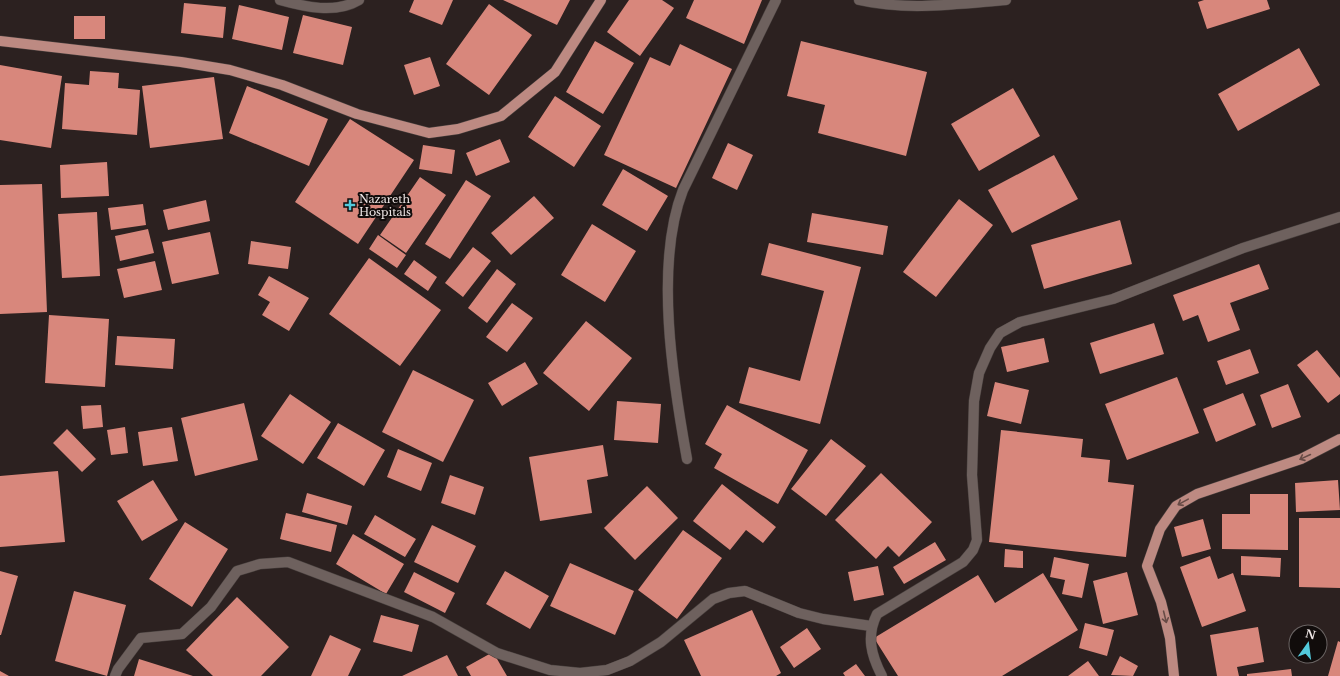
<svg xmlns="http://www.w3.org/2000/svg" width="1340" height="676" viewBox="0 0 1340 676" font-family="'Libre Baskerville',serif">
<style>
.building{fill:#d8877c}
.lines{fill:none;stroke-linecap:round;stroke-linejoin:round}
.street-casing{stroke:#48403e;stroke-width:11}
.primary-casing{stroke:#48403e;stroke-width:11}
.street{stroke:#6e615e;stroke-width:10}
.primary{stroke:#bd8a82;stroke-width:10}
.oneway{stroke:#674b46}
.poi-dot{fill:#53cadc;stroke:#110c0b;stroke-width:1.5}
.labels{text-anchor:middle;stroke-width:4;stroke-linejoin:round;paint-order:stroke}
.poi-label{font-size:11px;fill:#eee6e5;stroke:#110c0b;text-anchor:start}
</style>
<rect width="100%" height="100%" fill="#2c2120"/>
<!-- building -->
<path class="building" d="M414,0h39l-11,25 -33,-13z
M503,0h67l-13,25z
M629,0h33l12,8 -34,48 -33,-24z
M694,0h68l-18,44 -58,-26z
M1204,0h63l3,9 -63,20 -9,-27z
M184,3l42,4 -3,31 -42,-5z
M489,4l43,31 -43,60 -43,-31z
M239,5l50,12 -7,33 -50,-11z
M303,15l49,12 -9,38 -50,-12z
M74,16h31v23h-31z
M595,41l39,22 -31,51 -37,-22z
M801,41l126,31 -21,84 -88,-23 7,-28 -38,-9z
M680,44l52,25 -56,119 -72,-33 46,-98 20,9z
M1299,48l21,37 -82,46 -20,-37z
M430,57l10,29 -26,9 -10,-30z
M0,65l62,11 -11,72 -51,-8z
M90,71l29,2 -1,15 22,2 -3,45 -75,-6 3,-46 24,2z
M214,77l9,62 -73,9 -8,-62z
M247,86l81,33 -19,47 -80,-33z
M1013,88l27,48 -61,35 -28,-47z
M555,96l46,30 -27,41 -46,-30z
M350,119l64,41 -56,84 -63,-42z
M500,139l10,23 -34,14 -10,-23z
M728,143l25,12 -16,35 -25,-12z
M423,145l32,5 -3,24 -33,-5z
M1054,155l24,44 -66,34 -24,-43z
M107,162l2,34 -48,2 -1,-33z
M623,169l45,27 -21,35 -45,-26z
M420,177l26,18 -40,58 -26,-18z
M466,180l25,16 -41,63 -25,-15z
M42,184l5,128 -47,2v-129z
M534,196l20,22 -43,37 -20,-22z
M959,199l34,26 -57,72 -33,-25z
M206,200l4,21 -42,9 -5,-20z
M143,204l3,21 -35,5 -3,-22z
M97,212l3,64 -38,2 -4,-64z
M812,213l76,13 -5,29 -76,-13z
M1120,220l12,44 -88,25 -13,-44z
M592,224l44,27 -31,51 -44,-27z
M148,229l6,24 -34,8 -5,-25z
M210,232l9,42 -47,10 -10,-42z
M378,235l28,20 -9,13 -28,-19z
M251,241l40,6 -3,22 -40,-5z
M769,243l92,24 -41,157 -81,-21 10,-36 51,14 24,-90 -63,-16z
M473,247l18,14 -28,36 -18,-14z
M369,258l72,52 -41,56 -71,-52z
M414,260l23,17 -9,14 -24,-17z
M155,261l7,29 -38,8 -7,-29z
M1259,264l10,25 -39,14 10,27 -32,12 -10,-27 -15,6 -10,-26z
M497,269l19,15 -29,39 -19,-15z
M269,276l40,22 -20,33 -27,-16 8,-13 -12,-7z
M512,303l21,15 -26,34 -21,-15z
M49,315l60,4 -4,68 -60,-4z
M586,321l46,37 -43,53 -46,-38z
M1154,323l10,31 -64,20 -10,-31z
M117,336l58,3 -2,30 -58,-4z
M1044,338l5,24 -42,10 -6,-25z
M1250,349l9,24 -33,12 -9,-24z
M1317,350l23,28v16l-12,9 -31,-38z
M525,362l13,22 -36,22 -14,-23z
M413,370l61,30 -31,62 -61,-30z
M1177,377l22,56 -72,27 -22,-56z
M995,382l34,8 -8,34 -34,-8z
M1288,384l13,33 -29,11 -12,-33z
M1243,393l13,32 -40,17 -13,-33z
M290,394l41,28 -28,42 -42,-28z
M617,401l44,3 -3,39 -44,-3z
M244,403l14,57 -63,16 -14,-58z
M101,405l2,22 -20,2 -2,-23z
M727,405l81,45 -30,54 -64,-36 8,-14 -17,-10z
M338,423l47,27 -21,36 -47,-28z
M125,427l3,26 -17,2 -4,-25z
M172,427l6,34 -35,5 -5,-34z
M67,429l29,30 -14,13 -29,-29z
M1001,430l82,9 -2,18 29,3 -2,22 26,3 -8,72 -137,-15z
M831,439l35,27 -40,50 -35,-27z
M603,445l5,31 -21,4 5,33 -52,8 -11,-64z
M398,449l34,14 -11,28 -34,-14z
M58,471l7,71 -65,5v-71z
M881,473l51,49 -33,35 -11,-11 -12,13 -41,-39z
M450,475l34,12 -9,28 -34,-12z
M153,480l25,40 -36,21 -25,-40z
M1338,480l2,30 -44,2 -1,-29z
M722,484l54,43 -13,16 -17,-13 -16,20 -37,-29z
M647,486l31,32 -43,42 -31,-32z
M307,493l45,13 -5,19 -45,-13z
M1250,494h38v56l-66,-1v-35h28z
M286,513l51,12 -6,27 -51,-13z
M375,515l41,24 -11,18 -41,-23z
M1299,518h41v70l-41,-1z
M1203,519l8,30 -29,8 -8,-30z
M185,522l43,27 -36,58 -43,-28z
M432,525l44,21 -18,37 -44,-21z
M683,530l39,28 -45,61 -39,-29z
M353,534l51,30 -18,30 -50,-30z
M935,542l11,18 -42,24 -11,-17z
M1005,549l18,2v17l-19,-1z
M1210,556l8,23 15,-6 13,38 -44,16 -22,-60z
M1241,556l40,2 -1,19 -39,-2z
M1054,557l35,7 -7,34 -20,-4 3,-14 -15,-3z
M570,563l64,28 -19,44 -65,-29z
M878,566l6,29 -30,6 -6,-29z
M0,571l18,5 -17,59h-1z
M505,571l44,25 -19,33 -44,-25z
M414,572l41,21 -10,20 -41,-21z
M1127,572l11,43 -35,9 -10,-43z
M1043,573l35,57 -76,46h-104l-24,-38 104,-63 17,28z
M74,591l52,14 -19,71 -52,-15z
M237,597l52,50 -28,29h-48l-27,-26z
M752,610l29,63 -5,3h-75l-17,-36z
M381,615l38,10 -7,27 -39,-10z
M1085,623l29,7 -7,26 -28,-8z
M1258,627l6,35 -27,5 2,9h-22l-7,-41z
M807,628l14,21 -27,19 -14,-21z
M330,635l31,14 -13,27h-37z
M1338,641l2,1v34h-12z
M493,652l14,24h-36l-5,-9z
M447,655l11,21h-56z
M1120,656l18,10 -5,10 -22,-1z
M139,659l54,17h-59z
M1088,661l11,15h-31z
M856,664l9,12h-20l-2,-3z
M1291,669l1,7h-45v-2z
M0,671l9,5h-9z"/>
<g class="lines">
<!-- street casing -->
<g class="street-casing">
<path id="street" d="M280,0c25,7 56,14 79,0
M859,0c48,11 98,4 147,0
M687,459c-14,-77 -33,-195 -4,-269l93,-190
M115,676l3,-7 23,-31 41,-4 29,-27 26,-36 23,-7 28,-2 145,55 64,36 53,17 30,3 27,-3 23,-9 31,-19 52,-43 16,-6 16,-2 54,22 24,6 48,7
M882,676c-11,-21 -16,-40 -5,-62l86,-52 10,-12 4,-10 -5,-65 2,-74 5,-28 11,-25 10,-15 20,-11 93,-23 130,-51 97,-31"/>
</g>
<!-- primary casing -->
<g class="primary-casing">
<path id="primary" d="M0,41l181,21 49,8 52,15 75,29 72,19 29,-4 43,-13 54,-44 46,-72
M1174,676l-4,-38 -9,-36 -14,-36 13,-37 16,-23 21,-12 104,-35 39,-20"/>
</g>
<!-- street -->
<use href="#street" class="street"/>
<!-- primary -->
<use href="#primary" class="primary"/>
</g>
<!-- one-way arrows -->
<defs><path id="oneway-shaft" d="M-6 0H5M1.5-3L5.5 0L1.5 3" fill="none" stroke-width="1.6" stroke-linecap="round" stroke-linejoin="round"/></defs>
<g class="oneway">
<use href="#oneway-shaft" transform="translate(1305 457) rotate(155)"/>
<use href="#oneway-shaft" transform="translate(1183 502) rotate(151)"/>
<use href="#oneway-shaft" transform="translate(1165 617) rotate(76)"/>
</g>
<!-- markers -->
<path class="poi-dot" d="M348 199h4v4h4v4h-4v4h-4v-4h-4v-4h4z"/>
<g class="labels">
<!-- poi labels -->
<g class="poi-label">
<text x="359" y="203">Nazareth<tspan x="359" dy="13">Hospitals</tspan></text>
</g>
</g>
<!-- north arrow -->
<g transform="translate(1308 644) rotate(14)"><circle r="19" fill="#110c0b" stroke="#696362"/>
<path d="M0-3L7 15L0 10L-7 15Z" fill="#53cadc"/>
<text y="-6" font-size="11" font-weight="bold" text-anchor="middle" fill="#eee6e5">N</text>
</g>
</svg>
